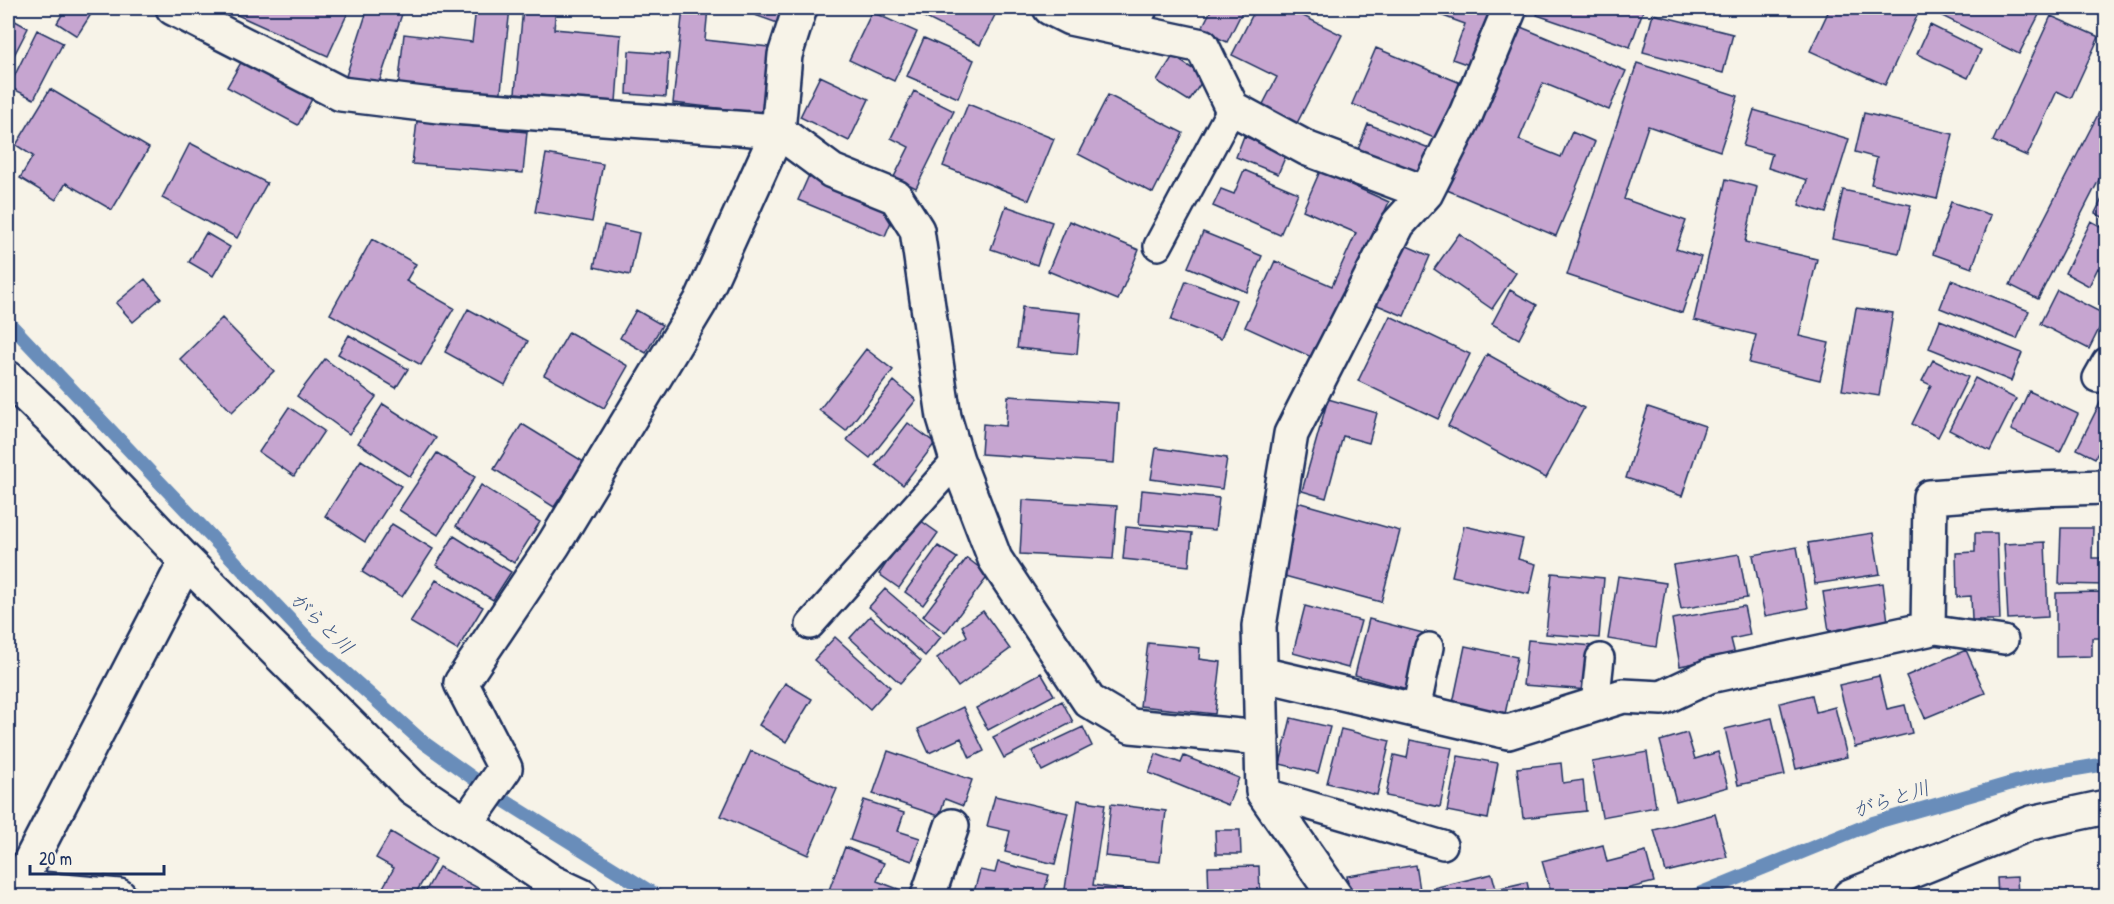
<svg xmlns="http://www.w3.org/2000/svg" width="2114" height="904" viewBox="0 0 2114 904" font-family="'Patrick Hand','Klee One',sans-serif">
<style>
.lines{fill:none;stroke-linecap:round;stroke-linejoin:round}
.stream{stroke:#698dba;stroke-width:14}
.building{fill:#c6a5d0;stroke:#1b2f5e;stroke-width:1.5}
.lane-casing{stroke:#1b2f5e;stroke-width:32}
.street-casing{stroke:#1b2f5e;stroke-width:38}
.lane{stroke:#f7f3e8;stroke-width:27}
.street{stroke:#f7f3e8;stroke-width:33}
.labels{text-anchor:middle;stroke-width:4.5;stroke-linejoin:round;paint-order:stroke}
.water-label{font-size:20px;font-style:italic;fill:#3c5684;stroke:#f7f3e8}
</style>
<rect width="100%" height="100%" fill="#f7f3e8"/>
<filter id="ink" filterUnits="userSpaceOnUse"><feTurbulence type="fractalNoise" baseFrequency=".0167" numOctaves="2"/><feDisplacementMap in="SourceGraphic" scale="12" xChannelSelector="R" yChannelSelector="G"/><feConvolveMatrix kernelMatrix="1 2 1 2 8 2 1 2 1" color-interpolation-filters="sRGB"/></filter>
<g filter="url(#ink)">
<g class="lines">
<!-- stream -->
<path class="stream" d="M8,322l302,319 114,102 81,58 152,95
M1694,896l179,-73 167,-48 66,-11"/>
</g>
<!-- building -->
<path class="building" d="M66,8h29l-18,28 -20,-13z
M235,8h115l-22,48 -95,-43z
M368,8h36l-26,78 -32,-10z
M476,8h34l-10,92 -102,-11 6,-55 68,8z
M523,8h33l-2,21 67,6 -5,67 -101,-9z
M683,8h25l-3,32 64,7 -7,66 -89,-10z
M742,8h47l-6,17 -42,-15z
M924,8h71l3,1 -18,36 -60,-30z
M1212,8h32l-17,34 -26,-12z
M1256,8h31l55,27 -48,94 -35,-17 18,-35 -45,-22z
M1421,8h73l-22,58 -20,-7 13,-35z
M1540,8h104l-14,39 -93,-32z
M1830,8h73l15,6 -33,71 -75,-34z
M1946,8h93l3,1 -23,45 -77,-38z
M872,12l45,20 -23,49 -45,-21z
M1653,14l80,20 -10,39 -80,-21z
M2051,16l48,21 -28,61 -14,-7 -30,65 -34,-15z
M8,17l20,11 -20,39z
M1516,25l110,46 -17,39 -66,-27 -24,57 42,17 11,-25 23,10 -39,94 -109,-46z
M1930,25l51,25 -13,28 -51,-24z
M37,30l26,13 -29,56 -25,-12z
M924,38l50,22 -16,38 -51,-22z
M1376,48l87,36 -24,56 -87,-36z
M629,51l40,3 -3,43 -39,-3z
M1173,56l32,21 -16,24 -32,-20z
M243,59l70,38 -15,28 -71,-38z
M1637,63l101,33 -18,55 -72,-25 -24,73 62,22 -10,28 25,8 -19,56 -115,-38z
M820,76l49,23 -20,42 -49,-24z
M50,89l99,59 -37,62 -46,-27 -10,17 -36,-22 13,-22 -17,-11z
M914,91l40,20 -38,77 -22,-11 15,-30 -18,-9z
M1108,95l75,38 -30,60 -75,-39z
M2106,99v67l-68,133 -28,-14z
M968,104l86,35 -25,61 -86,-34z
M1754,110l95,29 -23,74 -27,-8 8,-25 -39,-12 4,-14 -29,-8z
M1864,113l89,21 -16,65 -66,-15 6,-26 -22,-6z
M417,121l110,11 -4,41 -111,-9z
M1368,124l66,26 -11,28 -66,-26z
M1244,136l43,17 -9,21 -42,-17z
M190,143l77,40 -30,55 -75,-40z
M546,154l57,10 -11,58 -57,-10z
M1244,170l54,23 -18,42 -67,-29 8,-17 13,5z
M1320,171l69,31 -71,158 -73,-33 30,-66 57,25 24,-53 -53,-23z
M810,173l86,37 -11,26 -87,-36z
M1726,179l31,8 -12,55 72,17 -18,77 30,7 -9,37 -71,-17 7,-28 -62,-15z
M1843,190l68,15 -12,48 -67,-14z
M2106,191v28l-11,-6z
M1951,202l40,13 -19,53 -39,-14z
M1006,206l46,16 -15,43 -46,-16z
M1069,221l70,29 -21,50 -70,-29z
M2091,221l15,8v43l-8,-4 -9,18 -24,-13z
M604,225l35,8 -9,42 -36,-8z
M1203,232l59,24 -15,36 -59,-25z
M206,233l24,14 -17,29 -24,-14z
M1459,234l57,39 -24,36 -58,-40z
M372,239l44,25 -10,17 48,27 -33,57 -91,-51z
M1400,243l30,13 -26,60 -29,-12z
M145,279l16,19 -28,24 -17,-19z
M1951,280l78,31 -12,28 -77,-31z
M1186,281l50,19 -15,39 -50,-19z
M1510,290l27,15 -18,34 -27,-15z
M2057,290l49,25 -17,34 -49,-25z
M1022,307l59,6 -4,41 -60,-6z
M1856,308l37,5 -14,83 -37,-6z
M468,309l60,32 -23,44 -60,-33z
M636,310l26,15 -16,28 -26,-15z
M1390,316l80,38 -32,65 -80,-38z
M222,318l52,53 -42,41 -52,-53z
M1940,320l82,33 -11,28 -82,-33z
M569,332l59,34 -24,42 -60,-33z
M349,335l59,34 -12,19 -58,-34z
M866,349l27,21 -47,61 -27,-21z
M1487,354l97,54 -38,70 -98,-52z
M325,359l51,38 -27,37 -52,-38z
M1933,360l35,17 -30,60 -26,-13 19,-39 -9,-4z
M1975,378l41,21 -26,52 -41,-21z
M894,381l22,19 -46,58 -23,-18z
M2029,391l49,23 -18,38 -49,-22z
M1008,396l110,7 -4,60 -133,-9 2,-30 23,2z
M1328,399l49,14 -8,30 -26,-7 -17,62 -24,-7z
M2102,399l4,3v48l-5,-3 -6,11 -18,-9z
M383,404l53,34 -26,39 -52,-34z
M289,407l35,24 -30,45 -35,-24z
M1648,407l57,19 -23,70 -56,-18z
M908,423l27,20 -32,42 -27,-20z
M522,424l62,38 -30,45 -60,-38z
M1156,448l71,10 -5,31 -71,-10z
M437,453l38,24 -37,58 -39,-25z
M361,460l40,26 -36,56 -40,-26z
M481,485l59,37 -26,41 -58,-37z
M1142,490l77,8 -4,32 -76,-6z
M1023,500l94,6 -4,53 -93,-5z
M1297,502l103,29 -19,71 -104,-28z
M917,518l21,15 -39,55 -20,-14z
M392,524l41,25 -31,48 -40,-25z
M1464,526l59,13 -5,20 18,5 -7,30 -77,-18z
M1126,527l66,6 -3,33 -66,-7z
M2061,528h32l-1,30h14v27l-47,-1z
M1873,533l7,41 -65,10 -7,-41z
M1975,533h22l3,87h-28l-1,-24 -14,1 -1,-44 19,-1z
M454,536l57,36 -18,28 -57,-35z
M2045,542l3,75 -40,2 -4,-75z
M938,546l19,12 -34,47 -18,-13z
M1797,547l11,61 -43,8 -12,-61z
M1739,554l8,44 -66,11 -8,-44z
M967,558l22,17 -44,58 -22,-17z
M1552,573l52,5 -5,60 -53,-4z
M1618,576l48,7 -10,64 -48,-8z
M436,580l47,27 -26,43 -47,-28z
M1883,583l5,39 -59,9 -6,-39z
M885,589l56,48 -16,19 -56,-49z
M2101,592v18h5v28h-14v18l-36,1v-64z
M1305,606l56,15 -13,47 -55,-15z
M1744,606l6,29 -19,4 4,16 -55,11 -8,-47z
M983,611l27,38 -52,38 -21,-29 30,-22 -5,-10z
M870,616l51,45 -21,22 -50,-45z
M1369,619l54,14 -16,56 -52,-14z
M835,637l55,50 -20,22 -56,-49z
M1528,640l65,6 -4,44 -66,-5z
M1148,643l52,5 -1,11 22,3 -6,52 -75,-8z
M1465,646l52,11 -12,57 -52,-11z
M1966,650l19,43 -60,25 -19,-42z
M1041,673l13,22 -66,35 -12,-22z
M1879,676l8,33 18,-4 7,28 -57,14 -16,-62z
M785,683l27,16 -26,43 -27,-17z
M1812,695l4,17 19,-5 12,50 -51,12 -16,-66z
M1062,701l11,21 -69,36 -11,-21z
M963,707l21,44 -14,7 -9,-20 -32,15 -11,-24z
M1291,718l39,9 -12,46 -38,-9z
M1772,718l13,57 -47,10 -13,-56z
M1083,727l9,19 -50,25 -10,-20z
M1341,729l49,12 -13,54 -50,-12z
M1687,733l8,26 23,-7 10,35 -52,14 -16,-60z
M1410,740l42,8 -12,59 -54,-11 8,-41 13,3z
M751,751l86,38 -29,66 -87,-39z
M888,751l84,29 -9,26 -18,-7 -6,17 -66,-22z
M1647,752l9,55 -54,10 -10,-55z
M1156,754l25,9 3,-7 55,22 -11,27 -79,-32z
M1458,756l40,7 -10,56 -41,-8z
M1561,763l2,20 20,-3 3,31 -63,7 -6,-50z
M995,796l73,17 -13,51 -50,-12 5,-21 -23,-5z
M864,800l40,13 -6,18 22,7 -8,23 -62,-21z
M1078,800l27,4 -12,81 59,9v2h-88z
M1111,804l55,7 -6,51 -55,-6z
M1715,814l12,43 -61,15 -12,-42z
M1215,830h25l1,24h-25z
M391,832l45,27 -22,37h-36l16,-28 -18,-10z
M1603,845l4,17 39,-10 8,30 -55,14h-47l-10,-35z
M845,847l39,16 -7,18 21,8 -3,7h-49l-17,-6z
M998,862l51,13 -6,21h-52l-17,-4 6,-22 15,3z
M1416,865l5,31h-71l-3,-20z
M1259,866l1,30h-51l-1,-29z
M439,867l41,22 -4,7h-53z
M1492,874l4,15 31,-7 3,14h-95l-2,-8z
M2017,877l1,19h-20l-1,-18z
M2106,893v3h-20v-2z"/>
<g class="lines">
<!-- lane casing -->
<g class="lane-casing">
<path id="lane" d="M1158,246l74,-138
M2097,378l9,-16
M810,625l147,-165
M1928,629l76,11
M1595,704l5,-46
M1416,710l13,-63
M1263,792l180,53"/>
</g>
<!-- street casing -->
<g class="street-casing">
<path id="street" d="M173,8l168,86 98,12 339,25 54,40 64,26 21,33 27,187 13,43 38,99 94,142 42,25 131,12
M1050,8l20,10 61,13 9,-23
M1131,31l71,15 30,62 76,41 118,44
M8,378l43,41 135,142 227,227 139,94 30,14
M1261,674l247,58 115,-36 39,2 47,-22 219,-47 2,-132 106,-8 70,-2
M466,824l39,-56 -44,-85 93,-139 147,-243 77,-170 7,-76 15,-47
M17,887l102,9
M16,896l1,-9 169,-326
M928,896l24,-70
M1335,896l-72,-104 -4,-166 32,-192 107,-210 28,-31 40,-79 44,-106
M1850,896l181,-73 75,-16"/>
</g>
<!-- lane -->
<use href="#lane" class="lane"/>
<!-- street -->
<use href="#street" class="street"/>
</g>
</g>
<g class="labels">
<!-- water labels -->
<g class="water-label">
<text transform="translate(322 623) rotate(44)" y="7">がらと川</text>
<text transform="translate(1891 799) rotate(-18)" y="7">がらと川</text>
</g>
</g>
<!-- margin -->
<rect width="2114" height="904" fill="none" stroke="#f7f3e8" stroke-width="30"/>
<rect x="15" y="15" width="2084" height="874" fill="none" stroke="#1b2f5e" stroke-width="2" filter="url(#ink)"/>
<!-- scale -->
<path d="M30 865v9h134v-9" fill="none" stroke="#1b2f5e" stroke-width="3"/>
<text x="39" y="865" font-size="18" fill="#1b2f5e" stroke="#f7f3e8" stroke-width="4.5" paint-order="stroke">20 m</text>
</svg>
